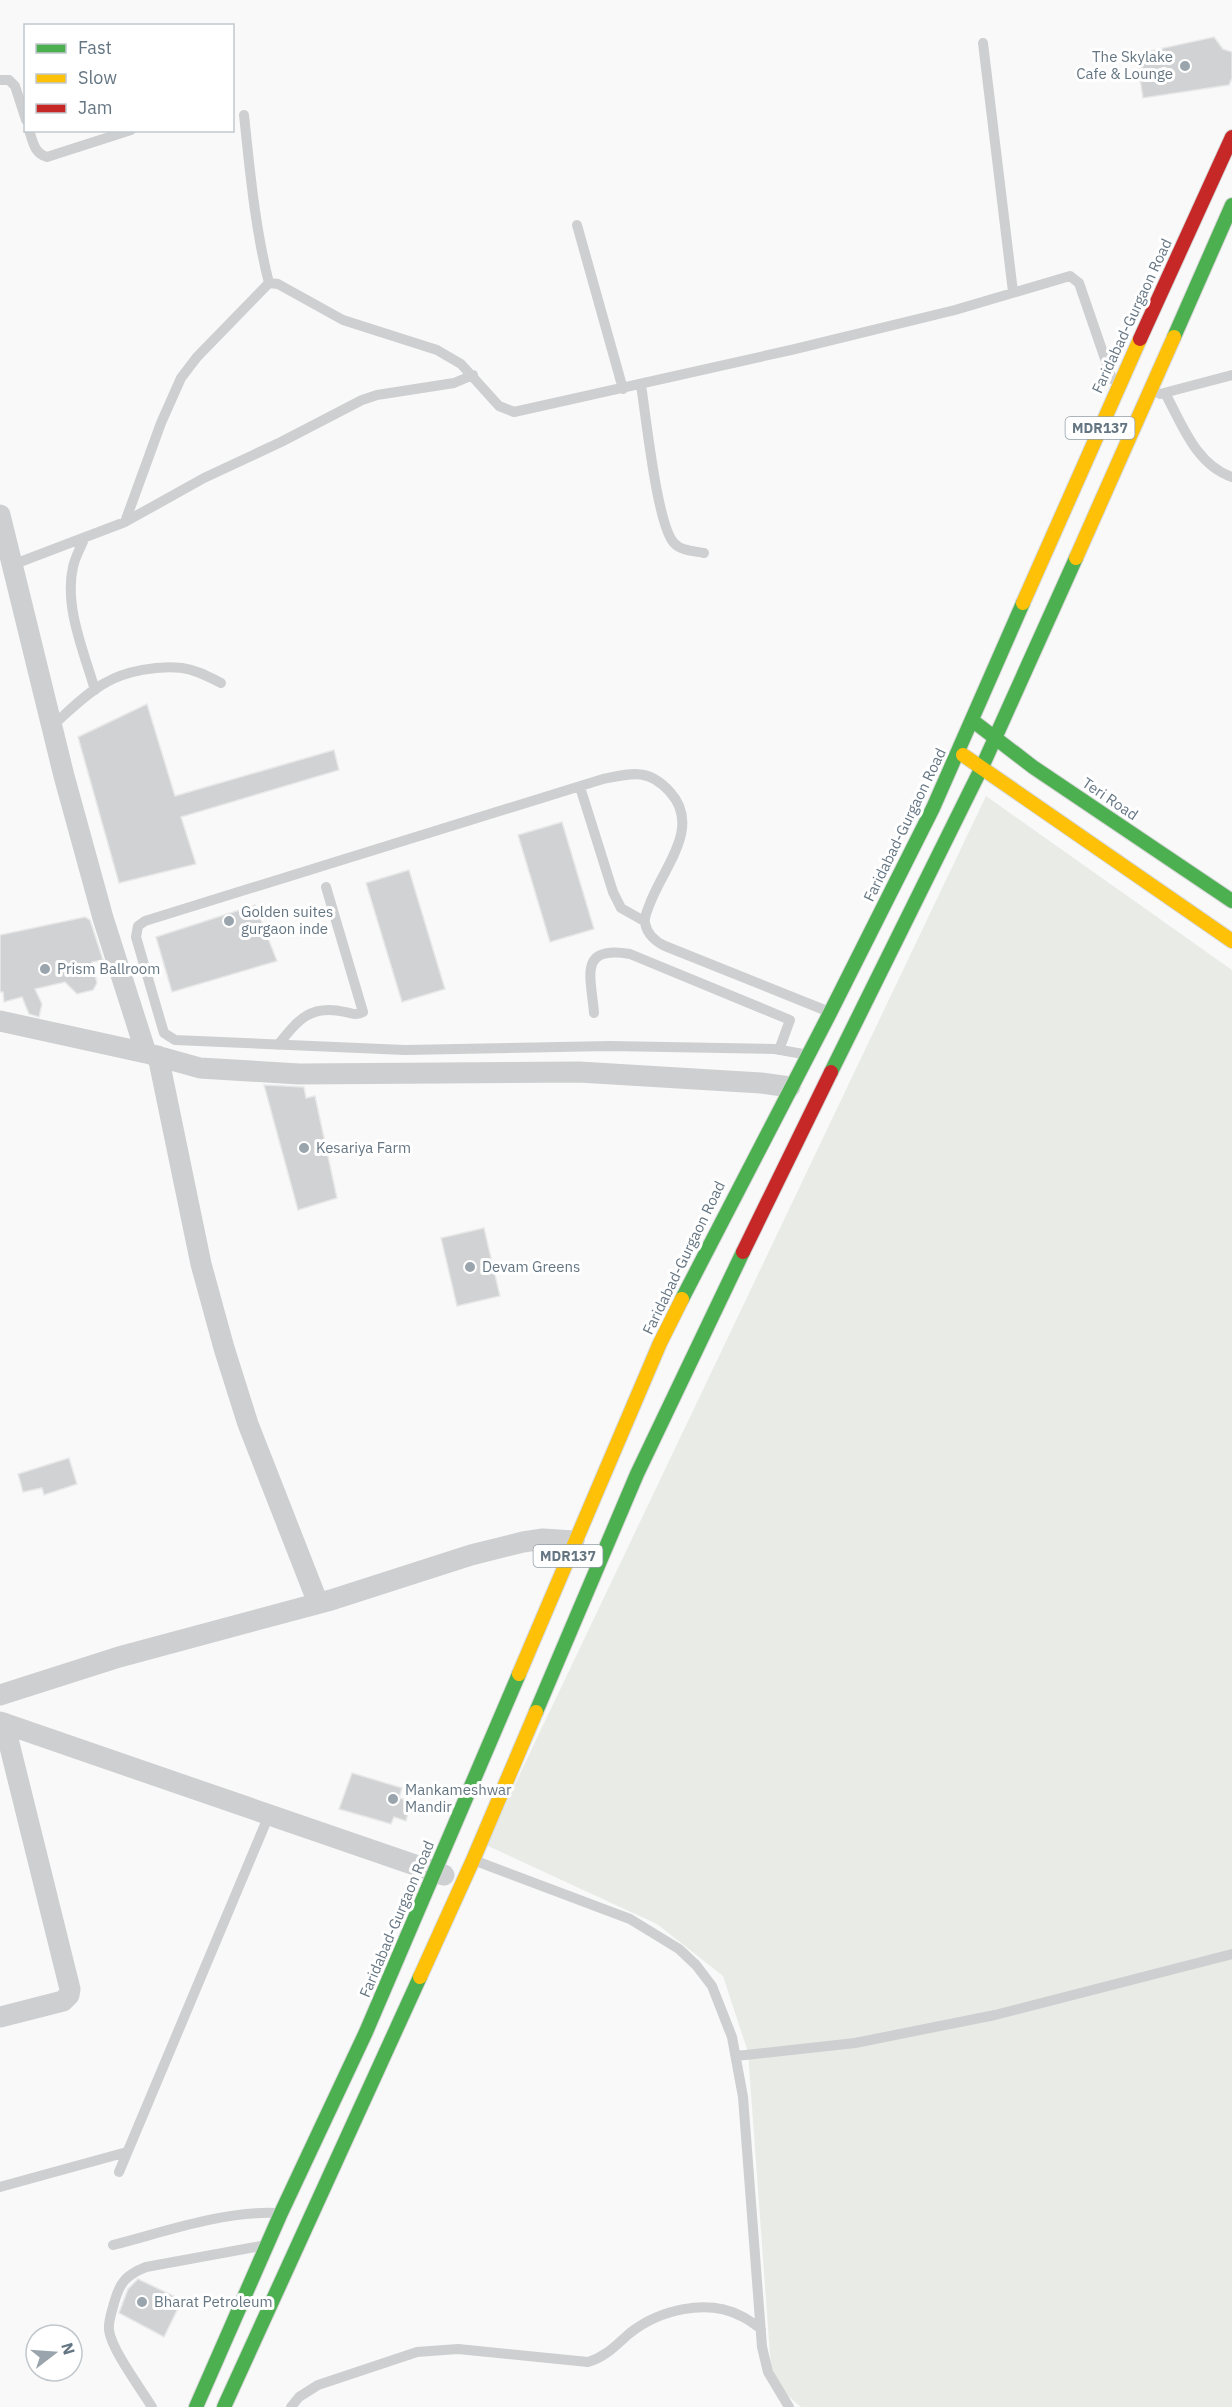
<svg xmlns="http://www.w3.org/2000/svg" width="1232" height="2407" viewBox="0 0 1232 2407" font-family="'IBM Plex Sans',sans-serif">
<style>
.green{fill:#e8ebe6}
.building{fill:#d0d2d3;stroke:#e8e8e8;stroke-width:1.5}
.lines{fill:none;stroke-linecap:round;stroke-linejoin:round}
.fast-casing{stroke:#d5d6d7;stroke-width:16}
.slow-casing{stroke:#d5d6d7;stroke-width:16}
.jam-casing{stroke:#d5d6d7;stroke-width:16}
.lane{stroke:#cecfd0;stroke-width:10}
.street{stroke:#cecfd0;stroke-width:21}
.fast{stroke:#4caf50;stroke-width:14}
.slow{stroke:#ffc107;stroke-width:14}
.jam{stroke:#c62828;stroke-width:14}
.poi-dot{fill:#99a4ac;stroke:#fff;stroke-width:2}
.labels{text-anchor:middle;stroke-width:6;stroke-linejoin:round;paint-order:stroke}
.shield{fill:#fff;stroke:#939fa8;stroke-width:1.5}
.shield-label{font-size:14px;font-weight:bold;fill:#657683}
.poi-label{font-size:15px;fill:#657683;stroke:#fff;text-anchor:start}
.street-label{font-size:15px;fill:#657683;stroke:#fff}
</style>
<rect width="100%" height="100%" fill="#f9f9f9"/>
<!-- green -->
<path class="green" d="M986,796l246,174v1437h-431l-29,-25 -24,-330 -25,-76 -66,-52 -171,-79z"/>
<!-- building -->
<path class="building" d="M1214,37l9,12 9,3v26l-3,7 -86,13 -7,-44z
M147,704l28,92 159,-46 5,20 -158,47 15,47 -77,19 -41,-146z
M562,822l32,107 -44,13 -32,-107z
M409,870l36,119 -43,13 -36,-119z
M255,905l22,56 -105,31 -16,-55z
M85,917l5,3 13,40 -11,2 5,21 -4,7 -16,4 -12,-12 -30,7 7,15 -3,13 -10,-3 -7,-17 -18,5 -1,-10h-3v-57z
M264,1085l40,2 2,11 9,-2 22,102 -39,12z
M484,1228l16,68 -43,10 -16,-68z
M69,1458l8,26 -33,11 -2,-7 -19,4 -5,-18z
M352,1773l50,15 -3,10 12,3 -5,20 -12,-4 -3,7 -52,-15z
M138,2279l44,21 -18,37 -45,-24 9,-24z"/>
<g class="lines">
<!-- fast casing -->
<g class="fast-casing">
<path id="fast" d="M1174,337l58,-132
M977,724l56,43 199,134
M831,1072l151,-305 94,-209
M682,1299l148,-286 103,-205 90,-205
M536,1712l101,-238 106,-222
M196,2407l85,-194 85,-181 153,-358
M224,2407l196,-430"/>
</g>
<!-- slow casing -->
<g class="slow-casing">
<path id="slow" d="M1076,558l98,-221
M1023,603l117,-264
M963,755l269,186
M519,1674l141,-331 22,-44
M420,1977l53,-117 63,-148"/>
</g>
<!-- jam casing -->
<g class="jam-casing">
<path id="jam" d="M1140,339l92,-202
M743,1252l88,-180"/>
</g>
<!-- lane -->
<path class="lane" d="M983,43l30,249
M0,80h9l6,6 11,34
M244,115c6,57 11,113 25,168
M29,130c4,12 5,23 18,27l84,-27
M577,225l46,164
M641,385c5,31 16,140 33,158 7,8 20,8 30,10
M1165,393c17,31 31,72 67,84
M1160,394l72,-19
M125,522l36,-99 20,-45 16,-21 72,-74 9,1 65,36 94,30 24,14 38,42 15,6 277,-62 164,-40 115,-34 9,7 33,96
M85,537c-4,10 -10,20 -12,30 -9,40 11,85 22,123
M12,565l113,-43 79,-44 77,-36 81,-42 15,-5 77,-12 19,-8
M51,727c17,-15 34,-33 54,-44 20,-12 54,-18 77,-15 15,2 27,9 39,15
M580,787l33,105 8,16 23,13
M594,1013c-3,-37 -16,-68 36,-59l160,66 -11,30
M278,1045c20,-25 32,-41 67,-33 7,1 11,4 18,0l-37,-125
M803,1054l-28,-5 -166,-3 -204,4 -230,-10 -11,-7 -3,-10 -25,-86 2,-11 7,-5 458,-142c29,-6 46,-11 67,13 33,36 -9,78 -21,114 -2,5 -5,12 -4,17 2,11 11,19 20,23l162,65
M476,1861l154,58 49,30 17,16 16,21 20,51 11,60 19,250 6,25 21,35
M736,2056l119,-13 140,-28 237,-61
M119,2172l150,-357
M0,2187l127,-35
M113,2245c51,-13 110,-34 162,-32
M152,2407c-11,-18 -41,-58 -43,-77 -1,-9 3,-18 5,-27 6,-21 12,-28 32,-36l115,-21
M291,2407l8,-10 19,-12 99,-33 41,-3 130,13c18,-5 29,-18 42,-29 29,-23 77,-35 111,-17 7,3 13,8 20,13"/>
<!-- street -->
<path class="street" d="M0,515l64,261 39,142 43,135
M0,1021l146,32 54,15 99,6 280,-2 182,11 29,4
M158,1056l43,208 23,84 24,76 70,179
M0,1695l119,-38 212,-57 140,-45 52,-13 20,-3 31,2
M0,1722l444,153
M0,2017l63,-16 6,-6 1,-6 -66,-266"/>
<!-- fast -->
<use href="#fast" class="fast"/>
<!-- slow -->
<use href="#slow" class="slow"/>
<!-- jam -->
<use href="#jam" class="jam"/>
</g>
<!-- markers -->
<g class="poi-dot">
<circle cx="1185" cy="66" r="6"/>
<circle cx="229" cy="921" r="6"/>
<circle cx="45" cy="969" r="6"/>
<circle cx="304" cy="1148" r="6"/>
<circle cx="470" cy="1267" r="6"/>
<circle cx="393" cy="1799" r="6"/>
<circle cx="142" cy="2302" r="6"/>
</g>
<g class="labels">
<!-- shield labels -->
<g class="shield">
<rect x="1065.5" y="417" width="69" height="22" rx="4.5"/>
<rect x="533.5" y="1545" width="69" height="22" rx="4.5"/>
</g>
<g class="shield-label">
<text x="1100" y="433">MDR137</text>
<text x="568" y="1561">MDR137</text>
</g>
<!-- poi labels -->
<g class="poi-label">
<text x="1173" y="62" text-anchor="end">The Skylake<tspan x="1173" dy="17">Cafe &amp; Lounge</tspan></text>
<text x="241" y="917">Golden suites<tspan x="241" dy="17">gurgaon inde</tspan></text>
<text x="57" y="974">Prism Ballroom</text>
<text x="316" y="1153">Kesariya Farm</text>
<text x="482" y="1272">Devam Greens</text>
<text x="405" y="1795">Mankameshwar<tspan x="405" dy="17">Mandir</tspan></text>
<text x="154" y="2307">Bharat Petroleum</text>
</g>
<!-- street labels -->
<g class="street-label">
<text transform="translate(1132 316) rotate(-65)" y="5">Faridabad-Gurgaon Road</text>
<text transform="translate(1110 799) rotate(34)" y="5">Teri Road</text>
<text transform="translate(905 825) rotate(-64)" y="5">Faridabad-Gurgaon Road</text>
<text transform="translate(684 1258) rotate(-64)" y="5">Faridabad-Gurgaon Road</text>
<text transform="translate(397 1919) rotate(-67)" y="5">Faridabad-Gurgaon Road</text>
</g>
</g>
<!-- legend -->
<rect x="24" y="24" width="210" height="108" fill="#ffffff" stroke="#c1c8cd" stroke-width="1.5"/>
<rect x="36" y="44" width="30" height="9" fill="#4caf50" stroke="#c1c8cd" stroke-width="1.5"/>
<text x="78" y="54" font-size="18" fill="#657683">Fast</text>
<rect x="36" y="74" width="30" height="9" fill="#ffc107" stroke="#c1c8cd" stroke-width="1.5"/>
<text x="78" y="84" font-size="18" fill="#657683">Slow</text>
<rect x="36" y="104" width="30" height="9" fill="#c62828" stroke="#c1c8cd" stroke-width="1.5"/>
<text x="78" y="114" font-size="18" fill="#657683">Jam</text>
<!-- north arrow -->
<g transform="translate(54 2353) rotate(73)"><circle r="28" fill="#ffffff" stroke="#c1c8cd" stroke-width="1.5"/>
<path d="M0-4.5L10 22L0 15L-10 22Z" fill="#99a4ac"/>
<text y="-9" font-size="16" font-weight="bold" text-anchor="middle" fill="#657683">N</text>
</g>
</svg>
